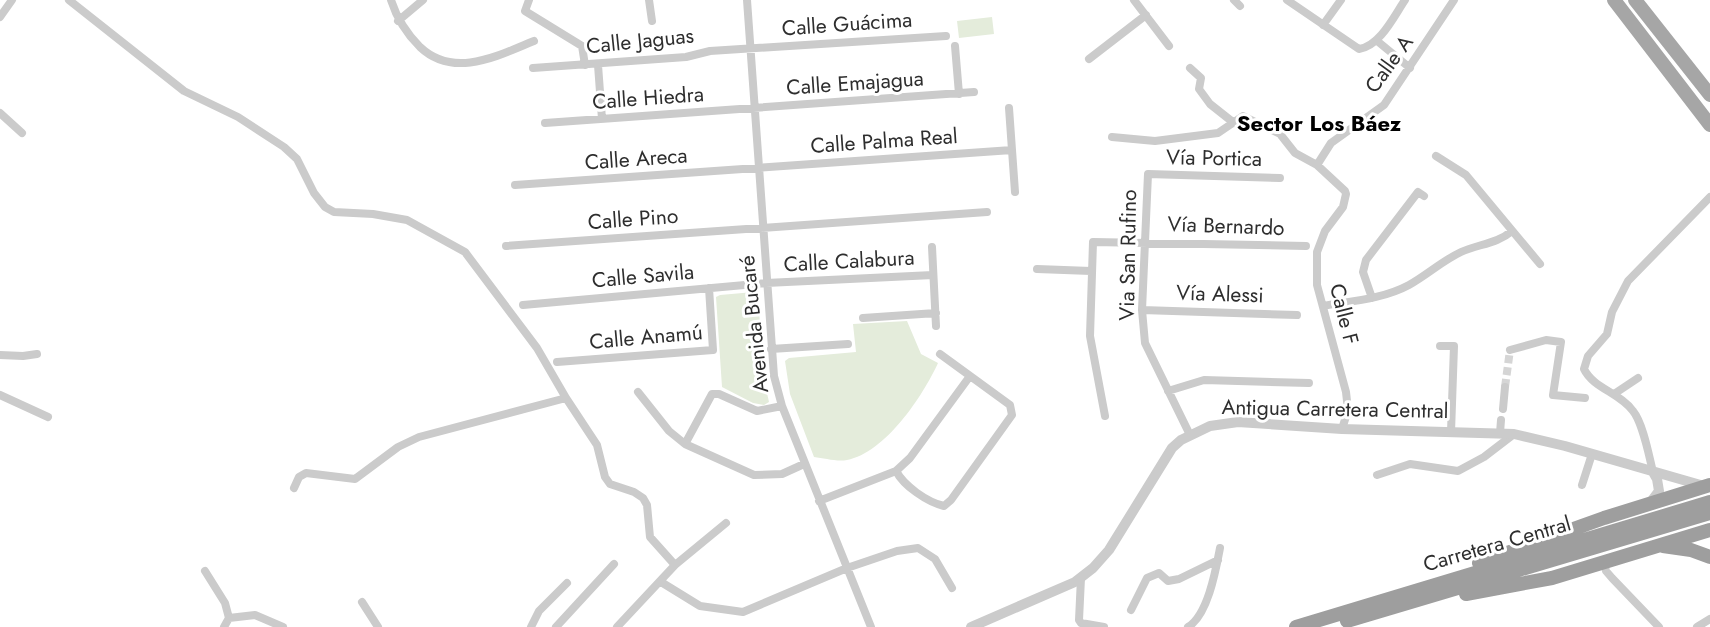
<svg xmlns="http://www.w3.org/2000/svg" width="1710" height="627" viewBox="0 0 1710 627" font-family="Jost,sans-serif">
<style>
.green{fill:#e4ecdb}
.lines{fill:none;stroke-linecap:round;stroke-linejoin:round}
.minor-tunnel{stroke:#d5d5d5;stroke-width:8;stroke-dasharray:8 4;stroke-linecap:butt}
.minor{stroke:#cbcbcb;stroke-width:8}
.tertiary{stroke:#cbcbcb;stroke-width:10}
.primary{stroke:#a6a6a6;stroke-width:14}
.trunk{stroke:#9e9e9e;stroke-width:14}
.labels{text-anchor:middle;stroke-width:6;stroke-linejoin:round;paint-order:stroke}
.street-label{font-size:21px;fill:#2e2e2e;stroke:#fff}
.neighbourhood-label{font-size:22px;font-weight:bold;fill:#000;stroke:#fff}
</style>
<rect width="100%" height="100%" fill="#fff"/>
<!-- green -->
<path class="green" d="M992,17l2,17 -35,4 -2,-17z
M754,292l3,1 1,6 7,85 4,18 -5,3 -11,-2 -31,-16 -6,-90 4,-2z
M907,321l14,33 17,9c-15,33 -53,90 -91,97 -10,2 -23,-2 -33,-3l-24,-63 -5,-33 4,-3 67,-6 -3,-28z"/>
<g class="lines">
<!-- minor-tunnel -->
<path class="minor-tunnel" d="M1505,387l5,-37"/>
<!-- minor -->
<path class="minor" d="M69,0l115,91 54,26 46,30 13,12 17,34 11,14 9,5 39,2 34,6 58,32 72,96 29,50 31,47 8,32 5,7 24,8 9,6 4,7 3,32 25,28
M391,0c6,19 15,33 29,47 34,32 77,9 114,-6
M529,0l-4,11 57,35 3,19
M649,0l3,21
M747,0l27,376 8,30 89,221
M1134,0l35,46
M1234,0l6,6
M1287,0l72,49c21,-3 35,-33 46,-49
M0,17l12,-17
M398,21l25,-21
M1323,25l18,-25
M1376,40l34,28
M955,46l4,48
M1089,59l57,-44
M598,65l4,54
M533,68l153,-11 24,-6 236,-15
M1190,68l11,10 -2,11 11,15 24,19
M1009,108l6,84
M0,113l22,20
M545,123l429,-31
M1112,137l43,4 63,-8 25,-17 37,18 15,19 22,12 28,26 1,3 -3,13 -18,24 -8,21v33l29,107 2,18 -6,19
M1436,156l30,19 74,89
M1317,165l14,-22 53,-38 70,-105
M515,185l497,-35
M506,246l481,-34
M932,247l4,79
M1037,269l54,2
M1372,298l-9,-26 3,-12 52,-68 6,4
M523,305l243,-22 167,-8
M1323,306c29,-5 60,-7 86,-21 18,-10 33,-24 52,-33 17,-8 36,-8 51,-21
M1142,310l155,5
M863,318l73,-5
M1440,346h14l-3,86
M771,349l77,-5
M1510,350l36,-10 15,2 -8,53 32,3
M0,355l23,1 14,-2
M557,362l156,-12 -4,-62
M1168,391l36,-11 105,3
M638,392l31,39 16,13 69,31 28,-1 22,-10
M1614,394l24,-16
M0,395l48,22
M1503,409l2,-22
M1105,416l-15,-80 3,-94 213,4
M1500,433l1,-13
M1190,435l-45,-92 -3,-33 6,-136 132,4
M685,444l27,-50h7l38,17 25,-5
M896,471c8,15 31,31 48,35l7,-6 61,-85 -2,-10 -70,-51
M1653,472c-4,-16 -10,-49 -20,-61 -13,-18 -40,-23 -49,-42l4,-13 19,-22 5,-22 16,-31 82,-84
M1377,475l33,-11 48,7 26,-14 30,-23
M1582,485l10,-31
M294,488l5,-11 7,-4 49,6 43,-32 21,-10 147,-39
M819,501l77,-30 14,-13 60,-82
M1604,562l2,9 6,7 47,49
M205,571l20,32 4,15 -5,9
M1081,578l-2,42 2,3 23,4
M661,582l39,24 43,6 104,-44 50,-17 21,-3 17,11 17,29
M362,602l16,25
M1131,610l16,-32 12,-5 9,8 11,-2 39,-19
M229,618l26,-3 28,12
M531,627l8,-16 28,-28
M556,627l58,-63
M617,627l58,-62 51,-42
M1188,627c20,-12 28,-58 32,-79
M1697,627l13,-8"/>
<!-- tertiary -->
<path class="tertiary" d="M1650,503l9,-12 -2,-12 -4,-7
M971,627l104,-45 18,-14 16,-18 63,-102 9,-8 29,-14 28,-4 104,7 172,5 51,12 139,40"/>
<!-- primary -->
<path class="primary" d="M1614,0l96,125
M1635,0l75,95"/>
<!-- trunk -->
<path class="trunk" d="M1663,546l28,4 19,7
M1479,563l125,-45 106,-33
M1466,594l86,-16 158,-48
M1347,621l363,-108
M1296,627l414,-125"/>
</g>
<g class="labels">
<!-- street labels -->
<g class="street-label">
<text transform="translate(847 24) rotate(-4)" y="7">Calle Guácima</text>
<text transform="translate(640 41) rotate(-6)" y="7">Calle Jaguas</text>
<text transform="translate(1389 64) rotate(-54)" y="7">Calle A</text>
<text transform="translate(855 83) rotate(-4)" y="7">Calle Emajagua</text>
<text transform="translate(648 98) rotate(-4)" y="7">Calle Hiedra</text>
<text transform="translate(884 141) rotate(-4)" y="7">Calle Palma Real</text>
<text transform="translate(1214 158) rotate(1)" y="7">Vía Portica</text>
<text transform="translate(636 159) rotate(-4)" y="7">Calle Areca</text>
<text transform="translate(633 219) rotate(-4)" y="7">Calle Pino</text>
<text transform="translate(1226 226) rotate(2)" y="7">Vía Bernardo</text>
<text transform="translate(1128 255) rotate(-89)" y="7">Via San Rufino</text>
<text transform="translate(849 261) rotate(-3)" y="7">Calle Calabura</text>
<text transform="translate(643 276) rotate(-5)" y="7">Calle Savila</text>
<text transform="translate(1220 294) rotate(2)" y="7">Vía Alessi</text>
<text transform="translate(1344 314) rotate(76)" y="7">Calle F</text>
<text transform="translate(754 324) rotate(-96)" y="7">Avenida Bucaré</text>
<text transform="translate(646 337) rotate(-5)" y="7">Calle Anamú</text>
<text transform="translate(1335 409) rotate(1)" y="7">Antigua Carretera Central</text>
<text transform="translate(1497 544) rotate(-16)" y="7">Carretera Central</text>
</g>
<!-- neighbourhood labels -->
<g class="neighbourhood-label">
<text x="1319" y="131">Sector Los Báez</text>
</g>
</g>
</svg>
